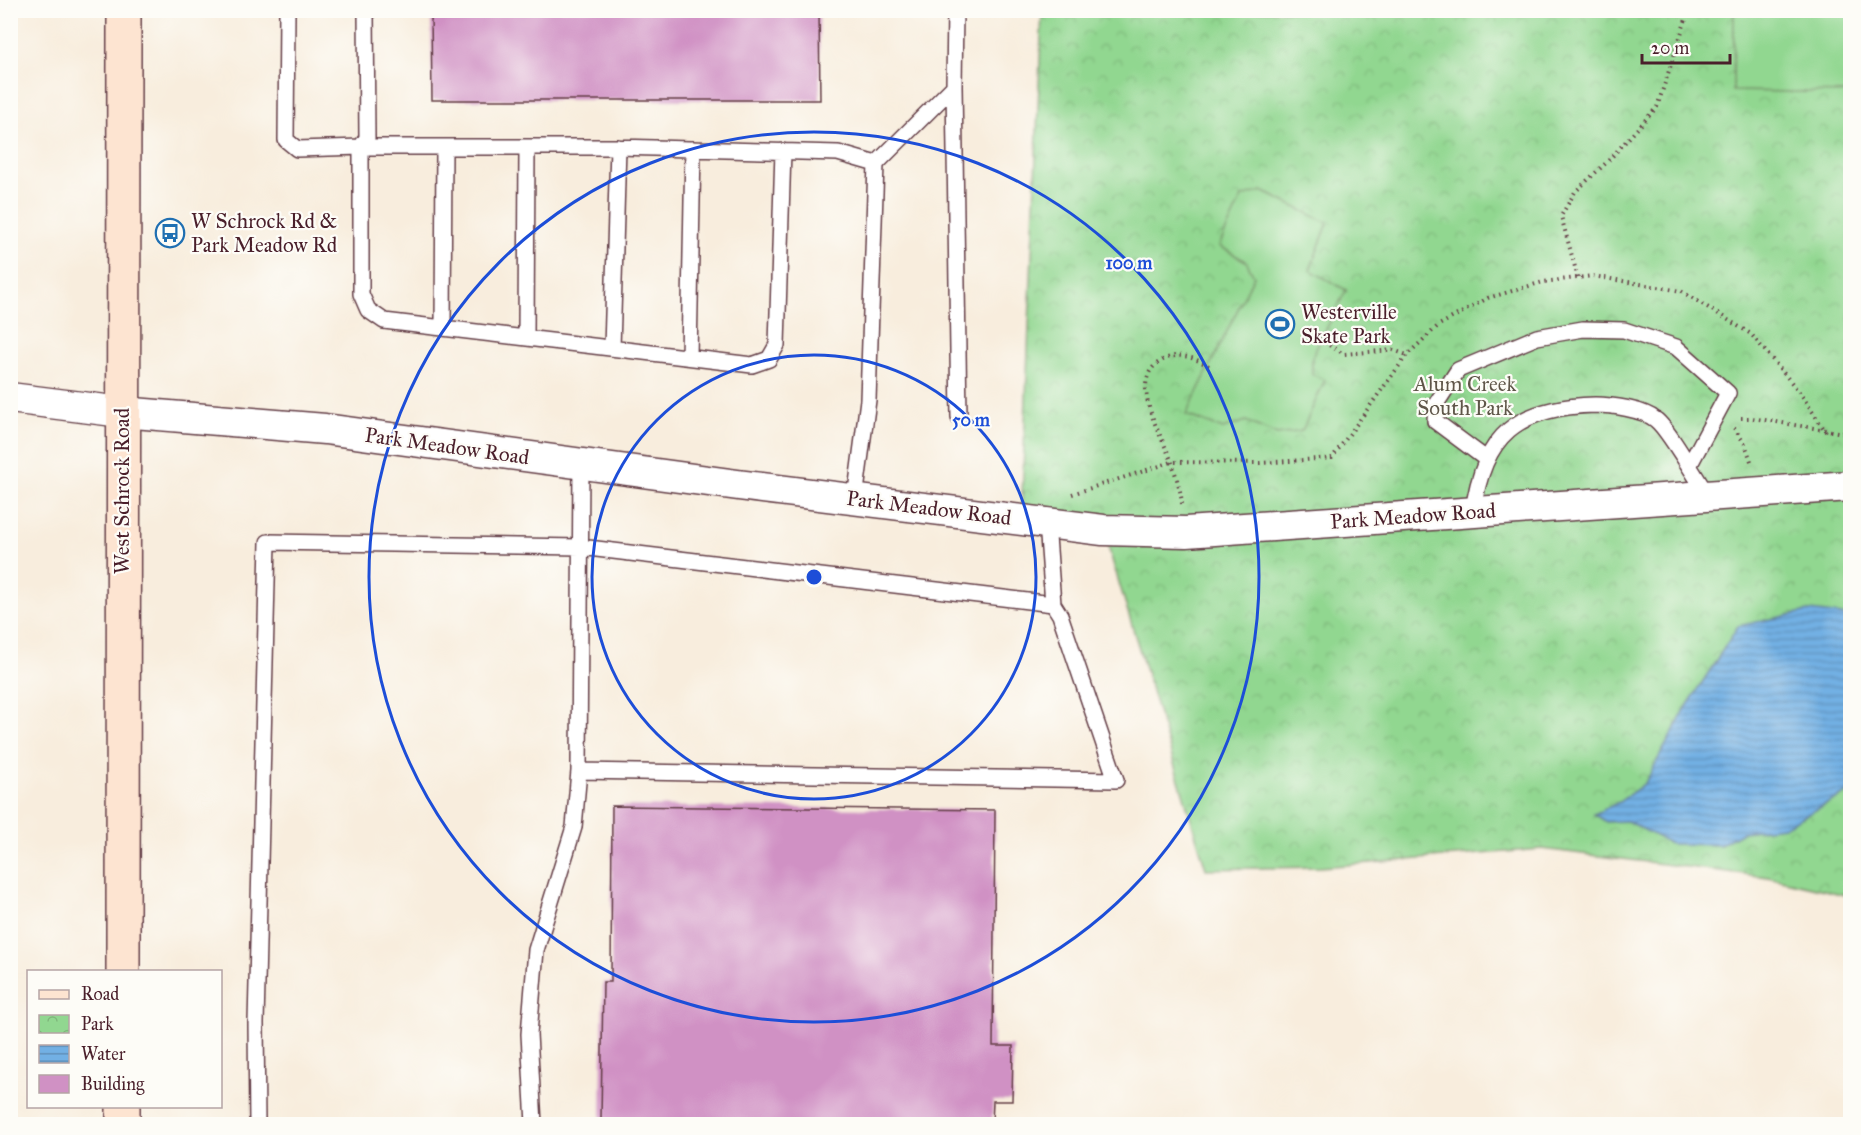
<svg xmlns="http://www.w3.org/2000/svg" width="1861" height="1135" viewBox="0 0 1861 1135" font-family="'IM FELL Great Primer',serif">
<style>
.park{fill:url(#park-crowns);stroke:#6e7b5e;stroke-width:1.5}
.pitch{fill:#91d790;stroke:#6e7b5e;stroke-width:1.5}
.water{fill:url(#water-rules);stroke:#5e6888;stroke-width:1.5}
.building{fill:#d091c4}
.lines{fill:none;stroke-linecap:round;stroke-linejoin:round}
.lane-casing{stroke:#643e46;stroke-width:18}
.street-casing{stroke:#643e46;stroke-width:33}
.secondary-casing{stroke:#643e46;stroke-width:36}
.path{stroke:#643e46;stroke-width:4;stroke-dasharray:1.5 4.5;stroke-linecap:butt}
.lane{stroke:#fff;stroke-width:15}
.street{stroke:#fff;stroke-width:30}
.secondary{stroke:#fde4d1;stroke-width:33}
.ring{fill:none;stroke:#1d4ed8;stroke-width:3}
.labels{text-anchor:middle;stroke-width:4.5;stroke-linejoin:round;paint-order:stroke}
.poi-label{font-size:21px;fill:#4a1f2b;stroke:#fdfcf7;text-anchor:start}
.park-label{font-size:21px;fill:#5f5649;stroke:#fdfcf7}
.street-label{font-size:21px;fill:#4a1f2b;stroke:#fdfcf7}
.centre{fill:#1d4ed8;stroke:#fdfcf7;stroke-width:3}
.ring-label{font-size:18px;text-anchor:middle;font-weight:bold;fill:#1d4ed8;stroke:#fdfcf7;stroke-width:4.5;stroke-linejoin:round;paint-order:stroke}
</style>
<defs>
<pattern id="park-crowns" width="20" height="18" patternUnits="userSpaceOnUse" patternTransform="scale(1.5)"><rect width="20" height="18" fill="#91d790"/><path d="M2 6a3 3 0 1 1 6 0M12 15a3 3 0 1 1 6 0" fill="none" stroke="#7fb87c"/></pattern>
<pattern id="water-rules" width="6" height="5" patternUnits="userSpaceOnUse" patternTransform="scale(1.5)"><rect width="6" height="5" fill="#72b0e4"/><path d="M0 2.5h6" fill="none" stroke="#608fb9"/></pattern>
</defs>
<rect width="100%" height="100%" fill="#fdfcf7"/>
<filter id="ink" filterUnits="userSpaceOnUse"><feTurbulence type="fractalNoise" baseFrequency=".0167" numOctaves="2"/><feDisplacementMap in="SourceGraphic" scale="12" xChannelSelector="R" yChannelSelector="G"/><feConvolveMatrix kernelMatrix="1 2 1 2 8 2 1 2 1" color-interpolation-filters="sRGB"/></filter>
<filter id="wash" filterUnits="userSpaceOnUse"><feTurbulence type="fractalNoise" baseFrequency=".008" numOctaves="4" result="noise"/><feDisplacementMap in="SourceGraphic" scale="24" xChannelSelector="R" yChannelSelector="G"/><feGaussianBlur stdDeviation="1.35" result="paint"/><feColorMatrix in="noise" values="0 0 0 0 0 0 0 0 0 0 0 0 0 0 0 0 0 1.4 0 .05"/><feComposite in="paint" operator="in"/></filter>
<g filter="url(#wash)">
<rect width="100%" height="100%" fill="#f8eddd"/>
<!-- park -->
<path class="park" d="M1042,11h808v885l-82,-19 -226,-28 -221,18 -115,2 -103,-339 -82,-10z"/>
<!-- pitch -->
<path class="pitch" d="M1734,11h116v82l-117,-2z
M1262,191l66,32 -18,47 36,20 -34,67v17l13,6 -23,51 -25,4 -31,-14 -23,8 -37,-14 68,-139 -8,-15 -27,-15 23,-49z"/>
<!-- water -->
<path class="water" d="M1809,611l41,5 -1,176 -65,35 -42,5 -22,13 -49,-1 -44,-23 -21,1 -12,-8 25,-12 26,-19 41,-75 52,-82z"/>
<g id="blocks">
<!-- building -->
<path class="building" d="M431,10h388l1,90h-388z
M612,806l383,4 -2,236h20l-1,55h-19l-1,23h-384v-3l-7,-1 2,-138h8z"/>
</g>
</g>
<g filter="url(#ink)">
<use href="#blocks" fill-opacity="0" stroke="#643e46" stroke-width="1.5"/>
<g class="lines">
<!-- lane casing -->
<g class="lane-casing">
<path id="lane" d="M287,10l-1,130 11,9 64,-2 6,-9 -1,-128
M954,86l5,331
M783,151l-6,194 -8,14 -17,6 -368,-44 -16,-11 -7,-16v-147h257l220,6 38,11
M443,328l1,-181
M526,338l1,-191
M612,348l6,-201
M689,357l4,-208
M1486,459l-51,-38 1,-17 22,-34 79,-33 46,-8 41,1 52,17 52,46 -39,73
M855,499l13,-99 8,-236 78,-78 1,-76
M1473,512c10,-78 45,-105 122,-107 16,0 48,4 61,15 13,10 41,60 52,76
M579,771l537,9 -56,-165 -7,-11 -6,-81
M257,1124l-1,-101 12,-481 312,5 473,57
M534,1124l-5,-90 7,-84 38,-123 5,-56 2,-307"/>
</g>
<!-- street casing -->
<g class="street-casing">
<path id="street" d="M10,398l112,14 203,17 413,56 365,45 83,2 664,-46"/>
</g>
<!-- secondary casing -->
<g class="secondary-casing">
<path id="secondary" d="M123,972l1,-962
M123,1106v18"/>
</g>
<!-- path -->
<path class="path" d="M1578,278l-17,-62 14,-24 32,-30 50,-55 32,-97
M1319,339l25,15 49,-4 14,5
M1741,418h11l98,16
M1734,428l11,16 7,20
M1072,494l100,-32 88,1 72,-5 75,-103 32,-30 49,-27 55,-16 50,-6 88,15 70,43 50,60 25,38
M1182,504c-1,-13 -6,-28 -10,-41 -8,-25 -47,-82 -11,-102 18,-10 31,-4 48,5"/>
<!-- lane -->
<use href="#lane" class="lane"/>
<!-- street -->
<use href="#street" class="street"/>
<!-- secondary -->
<use href="#secondary" class="secondary"/>
</g>
</g>
<!-- distance rings -->
<g class="ring">
<circle cx="814" cy="577" r="222"/>
<circle cx="814" cy="577" r="445"/>
</g>
<!-- icons -->
<defs>
<g id="bus-ring" transform="scale(1.5)"><circle r="9.5" fill="#fdfcf7" stroke="#1f6fb2" stroke-width="1.5"/><path d="M-5-6H5V4H4V6H2V4H-2V6H-4V4H-5ZM-3.5-4V0h7V-4ZM-3.5 1.2v1.5H-2V1.2ZM2 1.2v1.5H3.5V1.2Z" fill="#1f6fb2"/></g>
<g id="stadium-ring" transform="scale(1.5)"><circle r="9.5" fill="#fdfcf7" stroke="#1f6fb2" stroke-width="1.5"/><path d="M0-5a6.5 5 0 1 0 0 10a6.5 5 0 1 0 0-10ZM-3.5-1.8h7v3.6h-7Z" fill="#1f6fb2"/></g>
</defs>
<g fill-rule="evenodd">
<use href="#bus-ring" x="170" y="233"/>
<use href="#stadium-ring" x="1280" y="324"/>
</g>
<g class="labels">
<!-- poi labels -->
<g class="poi-label">
<text x="191" y="228">W Schrock Rd &amp;<tspan x="191" dy="24">Park Meadow Rd</tspan></text>
<text x="1301" y="319">Westerville<tspan x="1301" dy="24">Skate Park</tspan></text>
</g>
<!-- park labels -->
<g class="park-label">
<text x="1465" y="391">Alum Creek<tspan x="1465" dy="24">South Park</tspan></text>
</g>
<!-- street labels -->
<g class="street-label">
<text transform="translate(447 446) rotate(8)" y="7">Park Meadow Road</text>
<text transform="translate(122 491) rotate(-90)" y="7">West Schrock Road</text>
<text transform="translate(929 508) rotate(7)" y="7">Park Meadow Road</text>
<text transform="translate(1413 516) rotate(-4)" y="7">Park Meadow Road</text>
</g>
</g>
<circle cx="814" cy="577" r="9" class="centre"/>
<g class="ring-label">
<text x="1129" y="269">100 m</text>
<text x="971" y="426">50 m</text>
</g>
<!-- margin -->
<rect width="1861" height="1135" fill="none" stroke="#fdfcf7" stroke-width="36"/>
<!-- legend -->
<rect x="27" y="970" width="195" height="138" fill="#fdfcf7" stroke="#b5a4a5" stroke-width="1.5"/>
<rect x="39" y="990" width="30" height="9" fill="#fde4d1" stroke="#b5a4a5" stroke-width="1.5"/>
<text x="81" y="1000" font-size="18" fill="#4a1f2b">Road</text>
<rect x="39" y="1015" width="30" height="18" fill="url(#park-crowns)" stroke="#b5a4a5" stroke-width="1.5"/>
<text x="81" y="1030" font-size="18" fill="#4a1f2b">Park</text>
<rect x="39" y="1045" width="30" height="18" fill="url(#water-rules)" stroke="#b5a4a5" stroke-width="1.5"/>
<text x="81" y="1060" font-size="18" fill="#4a1f2b">Water</text>
<rect x="39" y="1075" width="30" height="18" fill="#d091c4" stroke="#b5a4a5" stroke-width="1.5"/>
<text x="81" y="1090" font-size="18" fill="#4a1f2b">Building</text>
<!-- scale -->
<path d="M1642 54v9h88v-9" fill="none" stroke="#4a1f2b" stroke-width="3"/>
<text x="1651" y="54" font-size="18" fill="#4a1f2b" stroke="#fdfcf7" stroke-width="4.5" paint-order="stroke">20 m</text>
</svg>
